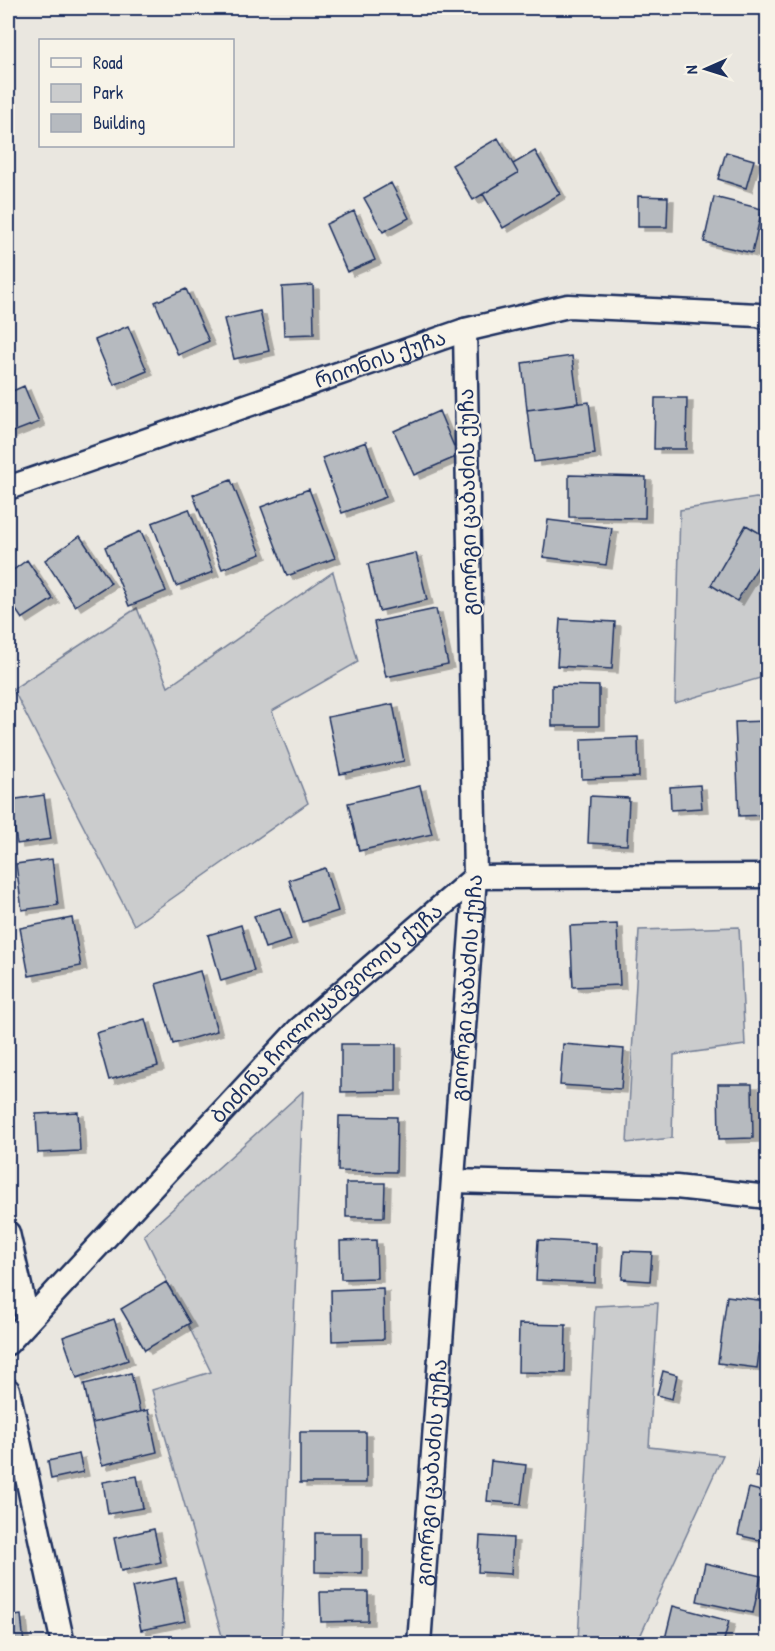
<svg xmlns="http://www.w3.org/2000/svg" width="775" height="1651" viewBox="0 0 775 1651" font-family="'Patrick Hand','Noto Sans Georgian',sans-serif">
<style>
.green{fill:#cbcccd;stroke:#737e96;stroke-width:1.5}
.building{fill:#b6babf;stroke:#1b2f5e;stroke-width:1.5;filter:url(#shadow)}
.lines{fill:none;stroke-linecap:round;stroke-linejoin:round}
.minor-casing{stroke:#1b2f5e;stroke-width:27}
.minor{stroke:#f7f3e8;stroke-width:22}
.labels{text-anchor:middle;stroke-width:4.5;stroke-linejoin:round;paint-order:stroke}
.street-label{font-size:21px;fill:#1b2f5e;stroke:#f7f3e8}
</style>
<defs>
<filter id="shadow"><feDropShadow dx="6" dy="4" stdDeviation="0" flood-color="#0004"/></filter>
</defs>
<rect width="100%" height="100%" fill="#eae7e0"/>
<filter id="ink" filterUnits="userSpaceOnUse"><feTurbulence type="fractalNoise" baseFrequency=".0167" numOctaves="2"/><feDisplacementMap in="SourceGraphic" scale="12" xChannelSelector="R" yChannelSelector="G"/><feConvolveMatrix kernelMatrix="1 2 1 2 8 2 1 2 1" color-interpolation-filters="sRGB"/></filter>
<g filter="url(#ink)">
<!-- green -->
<path class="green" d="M756,498l11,2v176l-92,27 5,-193z
M333,572l25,90 -86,49 36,92 -174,122 -121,-236 124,-81 31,79z
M739,927l6,118 -71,10 -2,83 -45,5 12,-213z
M303,1091l-22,552h-57l-72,-253 59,-18 -67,-137z
M658,1303l-9,144 74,8 -86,188 -59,-2 17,-335z"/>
<!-- building -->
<path class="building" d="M498,138l20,35 -45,27 -21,-35z
M535,151l25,43 -57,34 -20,-34 35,-21 -5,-9z
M726,152l28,8 -8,28 -28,-9z
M391,183l18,35 -26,14 -19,-34z
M638,196l30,1 -1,30h-29z
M714,197l48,12 -10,44 -48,-11z
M354,211l21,49 -28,12 -21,-48z
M768,235v29l-8,-2z
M313,285l1,49 -30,1 -2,-48z
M186,289l23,52 -31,14 -23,-53z
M260,311l9,40 -35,8 -10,-40z
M128,326l19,45 -33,14 -19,-45z
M572,356l6,47 -51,7 -5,-47z
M24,386l15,36 -31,12v-41z
M655,398h32l-1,51h-32z
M589,402l6,52 -61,8 -7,-52z
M439,411l19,45 -44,19 -20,-44z
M366,442l20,55 -44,16 -20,-55z
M569,475l77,2 -1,41 -76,-1z
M231,480l30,74 -39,15 -29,-74z
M309,489l26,69 -48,18 -26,-69z
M189,509l24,63 -37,14 -24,-63z
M548,520l64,8 -6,37 -63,-8z
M746,525l22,13v12l-31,51 -26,-16z
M141,531l25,60 -37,15 -24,-59z
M80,536l31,47 -36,23 -30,-46z
M416,553l11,47 -48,11 -11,-47z
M27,560l26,39 -31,20 -14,-21v-24z
M436,609l12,55 -62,13 -12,-55z
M560,619l55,3 -3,47 -55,-3z
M552,685l47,1v40h-47z
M393,704l11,57 -64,13 -12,-57z
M768,721v94l-29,1 -4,-94z
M638,737l1,40 -57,2 -1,-40z
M700,785l2,23 -31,2 -1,-23z
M420,786l12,48 -73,17 -11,-48z
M44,795l7,44 -34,5 -7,-44z
M590,796l39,2 -2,47 -39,-2z
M52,859l6,46 -36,5 -6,-46z
M325,868l13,43 -35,11 -14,-42z
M280,908l11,32 -26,8 -11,-32z
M72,918l9,48 -52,10 -9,-48z
M617,924l3,61 -47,2 -3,-61z
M241,925l13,46 -33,10 -13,-46z
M200,971l17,60 -44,13 -17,-60z
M145,1019l13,47 -49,14 -13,-47z
M341,1044h55v47l-55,1z
M563,1044l61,5 -3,40 -61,-4z
M766,1044h2v62z
M718,1084h34l1,54 -34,1z
M78,1112l2,39 -42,2 -2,-39z
M339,1116l58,1 -1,55 -58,-1z
M346,1183h39l-1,34h-38z
M376,1240l1,38 -36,1 -1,-38z
M538,1240l58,3 -1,40 -59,-3z
M624,1251l28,1 -2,29 -28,-2z
M166,1282l24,41 -45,27 -24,-41z
M383,1288l1,51 -52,2 -1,-51z
M727,1296l39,5 -9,67 -39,-5z
M114,1319l14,41 -51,18 -14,-41z
M519,1324l47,1 -1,48 -47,-1z
M663,1371l14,4 -5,24 -15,-4z
M131,1373l9,39 -48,11 -8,-39z
M148,1410l9,42 -55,13 -10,-42z
M300,1432h66v51h-66z
M761,1449l7,1v29l-12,-2z
M79,1454l4,18 -32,7 -3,-18z
M491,1461l35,4 -5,39 -34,-3z
M137,1476l6,32 -35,6 -5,-32z
M749,1488l19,5v49l-30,-7z
M154,1529l7,33 -40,9 -7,-33z
M315,1533h47v40l-47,-1z
M480,1536l33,2 -2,36 -33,-2z
M705,1563l56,13 -8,37 -56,-12z
M176,1578l9,43 -44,9 -9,-43z
M320,1592h48v29l-47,1z
M673,1606l56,15 -6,23 -59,-1z
M21,1615l3,29h-16v-27z"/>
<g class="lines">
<!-- minor casing -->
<g class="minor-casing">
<g id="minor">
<path id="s1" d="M8,488l457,-158 103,-24 190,9 10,3"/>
<path d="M453,1181l223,6 92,10"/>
<path d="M8,1233l20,88"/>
<path id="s2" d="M8,1343l291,-314 176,-152 293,-1"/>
<path d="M8,1390l55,254"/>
<path id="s3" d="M419,1644l56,-767 -10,-547"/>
</g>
</g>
<!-- minor -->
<use href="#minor" class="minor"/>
</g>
</g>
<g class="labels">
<!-- street labels -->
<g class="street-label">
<text dy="7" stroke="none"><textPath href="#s1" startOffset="394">რიონის ქუჩა</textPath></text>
<text transform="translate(468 502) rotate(-91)" y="7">გიორგი ცაბაძის ქუჩა</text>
<text dy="7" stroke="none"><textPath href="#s3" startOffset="658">გიორგი ცაბაძის ქუჩა</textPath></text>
<text dy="7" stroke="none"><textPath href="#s2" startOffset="459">ბიძინა ჩოლოყაშვილის ქუჩა</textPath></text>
<text dy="7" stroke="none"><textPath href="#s3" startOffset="172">გიორგი ცაბაძის ქუჩა</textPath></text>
</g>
</g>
<!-- margin -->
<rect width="775" height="1651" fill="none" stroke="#f7f3e8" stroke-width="30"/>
<rect x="15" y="15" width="745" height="1621" fill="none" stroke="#1b2f5e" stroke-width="2" filter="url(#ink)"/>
<!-- legend -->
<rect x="39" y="39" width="195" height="108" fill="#f7f3e8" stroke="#9fa5b1" stroke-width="1.5"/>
<rect x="51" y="58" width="30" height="9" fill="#f7f3e8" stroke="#9fa5b1" stroke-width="1.5"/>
<text x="93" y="69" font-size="18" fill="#1b2f5e">Road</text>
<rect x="51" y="84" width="30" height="18" fill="#cbcccd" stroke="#9fa5b1" stroke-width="1.5"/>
<text x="93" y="99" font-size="18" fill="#1b2f5e">Park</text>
<rect x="51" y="114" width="30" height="18" fill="#b6babf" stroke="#9fa5b1" stroke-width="1.5"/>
<text x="93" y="129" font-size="18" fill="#1b2f5e">Building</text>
<!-- north arrow -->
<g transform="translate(706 69) rotate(267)" stroke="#f7f3e8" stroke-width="4.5" paint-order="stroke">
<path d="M0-4.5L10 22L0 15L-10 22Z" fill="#1b2f5e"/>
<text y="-9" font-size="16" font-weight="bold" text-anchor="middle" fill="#1b2f5e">N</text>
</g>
</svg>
